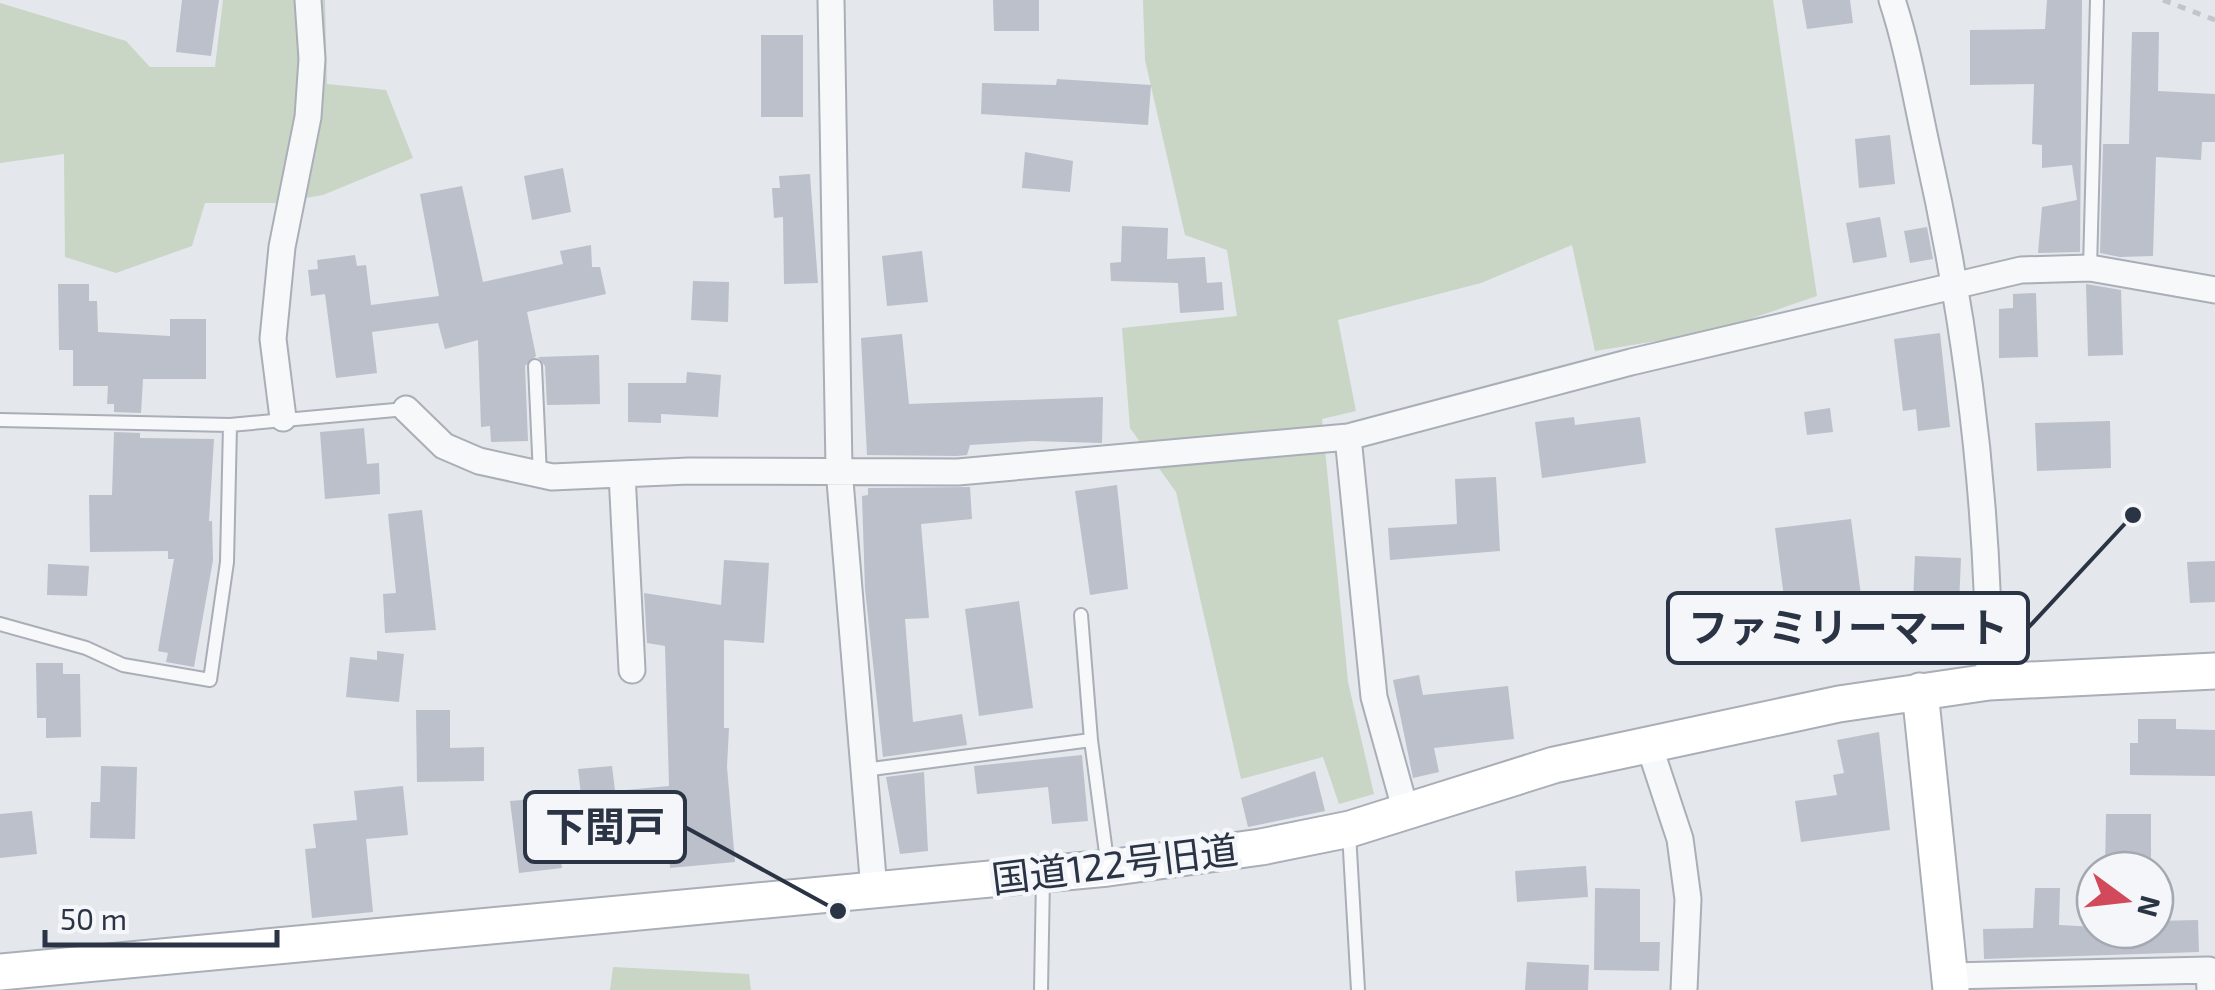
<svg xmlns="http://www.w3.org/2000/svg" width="2215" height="990" viewBox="0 0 2215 990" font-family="'Exo 2','Noto Sans JP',sans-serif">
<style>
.green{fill:#c9d6c5}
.building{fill:#bbc0ca}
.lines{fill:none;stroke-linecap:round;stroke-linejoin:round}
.lane-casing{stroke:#a9aeb7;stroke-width:16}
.street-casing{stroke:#a9aeb7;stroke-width:29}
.secondary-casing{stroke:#a9aeb7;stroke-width:39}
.path{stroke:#c2c5cb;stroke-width:5;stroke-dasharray:8 8;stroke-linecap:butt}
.lane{stroke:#f7f8fa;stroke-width:12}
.street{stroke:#f7f8fa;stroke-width:25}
.secondary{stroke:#fff;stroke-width:35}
.labels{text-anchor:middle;stroke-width:9;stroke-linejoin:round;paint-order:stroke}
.street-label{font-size:38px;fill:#2b3445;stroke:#f4f6f9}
.leader{fill:none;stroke:#2b3445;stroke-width:4}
.callout-dot{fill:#2b3445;stroke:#f4f6f9;stroke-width:4}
.callout{fill:#f4f6f9;stroke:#2b3445;stroke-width:4}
.callout-label{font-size:40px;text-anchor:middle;font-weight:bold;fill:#2b3445}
</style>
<rect width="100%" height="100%" fill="#e4e7ec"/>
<!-- green -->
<path class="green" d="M223,0h102l2,84 59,6 27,68 -90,37 -46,8h-72l-13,43 -76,27 -51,-16 -1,-103 -64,9v-160l126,38 24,26h65z
M1143,0h630l44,296 -105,36 -117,19 -23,-106 -91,38 -143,37 18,91 -34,8 26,263 26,112 -35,10 -16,-47 -82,22 -65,-287 -46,-64 -8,-100 115,-12 -10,-66 -42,-15 -40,-175z
M613,967l136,7 2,16h-141z"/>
<!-- building -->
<path class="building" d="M182,0h37l-8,56 -35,-4z
M993,0h46v31h-45z
M1802,0h48l3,23 -46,6z
M2047,0h35l-2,252 -42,1 4,-46 35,-7 -5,-35 -30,3v-23l-10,-1 2,-60 -64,1v-55l75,-1z
M2132,32h27l-1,59 57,3v48h-13l-1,18 -45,-3 -3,99 -33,1 -20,-4 3,-109h26z
M761,35h42v82h-42z
M1057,79l94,6 -3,40 -167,-11 1,-31 74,2z
M1890,135l5,49 -36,4 -4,-49z
M1025,152l48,9 -3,31 -48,-4z
M563,168l8,44 -39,8 -8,-44z
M810,174l8,109 -34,1 -1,-67 -9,1 -2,-30h8l-1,-12z
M462,186l21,96 80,-18 -3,-13 31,-6 1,22h8l6,27 -79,18 9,44 -11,10 3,75 -37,1 -1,-16 -9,1 -3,-87 -33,9 -7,-26 -66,9 5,41 -41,5 -11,-84 -14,2 -3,-26 10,-1 -1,-9 38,-5 2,11 9,-1 5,40 68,-9 -19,-102z
M1880,217l7,40 -34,6 -7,-40z
M1122,226l46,2 -1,31 38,-2 2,26 15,-1 2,28 -44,3 -2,-30 -67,-2 -1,-18 11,-1z
M1927,227l6,32 -23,4 -6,-32z
M922,251l6,51 -41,4 -5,-50z
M693,281l36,1 -1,40 -37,-2z
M58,284h31v17h8l1,31 72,4v-17h36v60h-63l-2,34 -27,-1v-8h-7l1,-18h-35v-36h-14z
M2086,284l35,6 2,65 -35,1z
M2036,293l2,64 -39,1v-49l14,-1v-14z
M1940,333l10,94 -32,4 -2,-22 -13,2 -9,-72z
M902,334l7,70 194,-7 -1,46 -69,-2 -63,4 -3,10 -10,1 -90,-1 -6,-117z
M599,355l1,49 -53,1 -2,-39 -7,-9z
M687,372l34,3 -3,42 -57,-3v9l-33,-1v-39h58z
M1830,408l3,24 -26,3 -3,-23z
M1574,417l1,8 65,-8 6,46 -104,15 -7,-56z
M2110,421l1,47 -74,3 -2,-48z
M364,428l3,36 12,-1 1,31 -55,5 -5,-67z
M114,432l26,1v5l74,1 -5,82h3l1,39 -19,107 -28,-5 2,-9 -10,-2 16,-92h-6v-8l-78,1 -1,-57h23z
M1496,477l4,74 -110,9 -2,-32 69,-4 -2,-45z
M1117,485l11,104 -38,6 -15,-104z
M970,487l2,32 -51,5 8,94 -24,1 8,103 49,-8 5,31 -84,12 -18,-168 -3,-93 6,-1v-7z
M422,510l14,120 -51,3 -2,-39 13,-1 -8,-79z
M1851,519l17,130 -76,10 -17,-131z
M1915,556l46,2 -3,70 -46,-2z
M724,560l45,3 -5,80 -40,-3v88h5l-2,39 8,95 -65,6 -2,-26 -11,2 -2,-22 -98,9 5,37 -43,5 -9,-72 71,-6 -3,-26 34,-3 3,25 54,-5 -4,-140 -18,-3 -3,-50 77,12z
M2215,561v41l-25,1 -3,-41z
M48,564l41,2 -2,30 -40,-1z
M1019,601l14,107 -54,8 -14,-107z
M377,651l27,3 -5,48 -53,-5 4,-40 27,3z
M36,663h27v11h17l1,63 -35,1v-20h-9z
M1419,675l4,20 85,-9 6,53 -80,9 5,24 -26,6 -20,-98z
M416,710h34v38l34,-1v34l-67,1z
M2138,719h38v10l39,1v46l-85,-1v-32h8z
M1879,732l11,98 -89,12 -6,-41 42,-6 -4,-20 11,-2 -7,-33z
M1082,755l6,66 -36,3 -4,-37 -71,7 -3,-28z
M101,766l36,1 -2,72 -45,-1 1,-36h9z
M1315,771l10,40 -77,16 -7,-29z
M924,772l4,79 -28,3 -14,-77z
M403,786l5,49 -42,4 7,73 -61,6 -7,-69 11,-1 -3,-24 44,-4 -3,-29z
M32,811l5,43 -37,4v-44z
M2106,814h45v56h-46z
M1586,866l2,31 -71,5 -2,-31z
M1595,888l45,1v53h20l-1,29 -65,-1z
M2035,888h25l-1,37 96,5v-9l43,-1 1,32 -215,7 -1,-30 50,-1z
M1527,962l62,3 -1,25h-63z"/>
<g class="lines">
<!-- lane casing -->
<g class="lane-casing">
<path id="lane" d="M2090,268l7,-268
M535,366l5,109
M0,420l230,5 176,-16
M1081,615l10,125
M0,624l86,24 37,17 87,15 17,-118 3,-137
M864,770l227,-30 17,128
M1349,833l9,157
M1041,990l2,-112"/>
</g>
<!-- street casing -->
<g class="street-casing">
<path id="street" d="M831,0l8,469 35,421
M1892,0c16,48 24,98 35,148 40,177 62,353 62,534
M406,409l38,37 35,15 73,16 137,-6 269,1 390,-35 283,-75 390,-92 69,-2 125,22
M283,418l-10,-79 9,-92 26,-130 4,-58 -4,-59
M1348,437l26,260 32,115
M622,474l10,196
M1648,742l32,97 8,60 -4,91
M1950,976l259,-6 1,20"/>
</g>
<!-- secondary casing -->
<g class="secondary-casing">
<path id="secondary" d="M1920,691l31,299
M0,972l1108,-104 153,-21 89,-18 204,-64 285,-61 150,-22 226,-11"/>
</g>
<!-- path -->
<path class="path" d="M2163,0l52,20"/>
<!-- lane -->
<use href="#lane" class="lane"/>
<!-- street -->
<use href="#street" class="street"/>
<!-- secondary -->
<use href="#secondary" class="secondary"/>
</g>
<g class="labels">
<!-- street labels -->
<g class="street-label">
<text transform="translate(1115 865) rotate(-7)" y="13">国道122号旧道</text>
</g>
</g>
<!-- callouts -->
<path class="leader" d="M2133 515L2028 628M838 911L685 827"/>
<g class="callout-dot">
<circle cx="2133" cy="515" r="10"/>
<circle cx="838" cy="911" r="10"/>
</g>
<g class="callout">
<rect x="1668" y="593" width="360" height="70" rx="10"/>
<rect x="525" y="792" width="160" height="70" rx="10"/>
</g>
<g class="callout-label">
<text x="1848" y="642">ファミリーマート</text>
<text x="605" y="841">下閏戸</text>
</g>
<!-- north arrow -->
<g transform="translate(2125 900) rotate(105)"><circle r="48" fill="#f4f6f9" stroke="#a4a8b1" stroke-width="2.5"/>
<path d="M0-8L18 38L0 25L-18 38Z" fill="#d1495b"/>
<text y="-15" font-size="28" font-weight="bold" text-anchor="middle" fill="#2b3445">N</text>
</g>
<!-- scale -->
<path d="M45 930v15h232v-15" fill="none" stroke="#2b3445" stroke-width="5"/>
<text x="60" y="930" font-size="30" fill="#2b3445" stroke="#f4f6f9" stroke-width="8" paint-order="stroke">50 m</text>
</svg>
